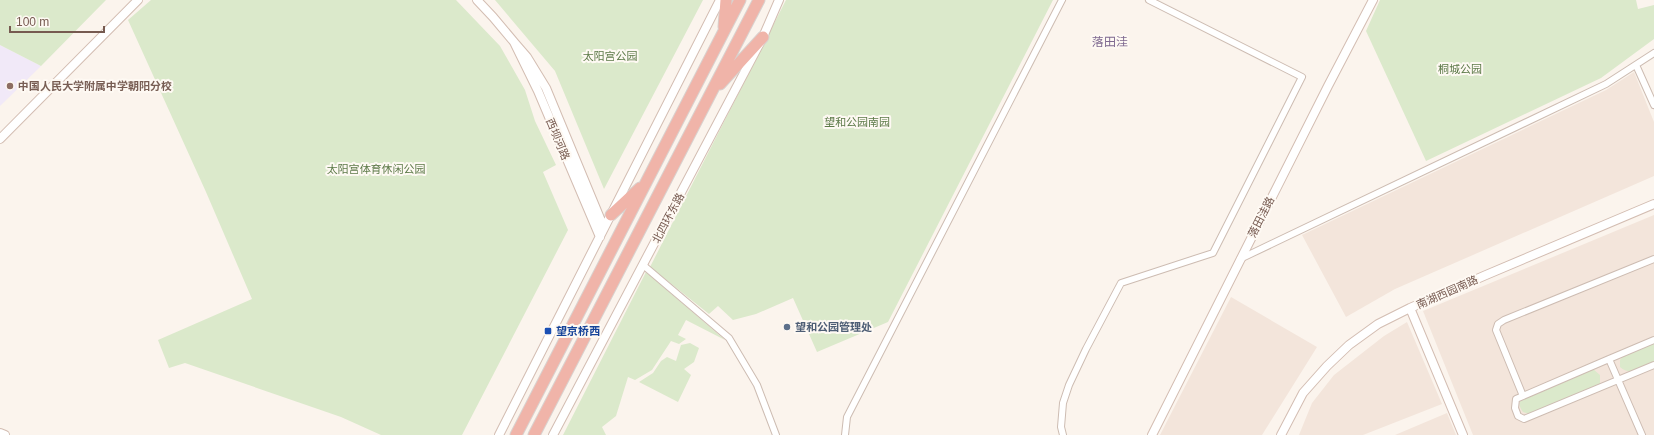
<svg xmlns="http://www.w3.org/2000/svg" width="1654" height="435" viewBox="0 0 1654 435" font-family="Arial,'Noto Sans SC',sans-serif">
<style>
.residential{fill:#f3e5db}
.education{fill:#f1e9f8}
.green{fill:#dbe9cb}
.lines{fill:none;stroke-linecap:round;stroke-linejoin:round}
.street-casing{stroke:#cdbcb2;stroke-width:8}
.secondary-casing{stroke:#d3bdb2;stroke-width:10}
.highway-casing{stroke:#d9d1ce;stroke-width:13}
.street{stroke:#fff;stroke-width:6}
.secondary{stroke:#fff;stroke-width:8}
.highway{stroke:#f0b4a9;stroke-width:11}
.education-dot{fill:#8d6e63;stroke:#fef9f3;stroke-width:1.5}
.service-dot{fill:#5c6f8a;stroke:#fef9f3;stroke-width:1.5}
.transit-dot{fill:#1a4fb4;stroke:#fef9f3;stroke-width:1.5}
.labels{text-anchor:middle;stroke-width:4;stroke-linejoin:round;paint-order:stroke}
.park-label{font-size:11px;fill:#5d7a49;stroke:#fef9f3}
.education-label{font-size:11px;font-weight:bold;fill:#785e54;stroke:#fef9f3;text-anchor:start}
.street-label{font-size:11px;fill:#765a50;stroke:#fef9f3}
.service-label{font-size:11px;font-weight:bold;fill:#4e5e75;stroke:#fef9f3;text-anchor:start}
.transit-label{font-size:11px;font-weight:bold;fill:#164399;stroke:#fef9f3;text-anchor:start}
.neighbourhood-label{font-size:12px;fill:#7f6990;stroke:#fef9f3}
</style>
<rect width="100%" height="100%" fill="#fbf4ed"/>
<!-- residential -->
<path class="residential" d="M1634,72l20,50v54l-259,113 -49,28 -44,-82 304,-145z
M1654,215v220h-181l-50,-124z
M1231,297l86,50 -55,88h-102z
M1407,322l35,82 -79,31h-64l13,-32 22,-28 50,-39z
M1447,413l9,22h-61z"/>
<!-- education -->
<path class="education" d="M0,45l41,21 -41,40z"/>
<!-- green -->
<path class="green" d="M0,0h106l-65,66 -41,-21z
M151,0h305l44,46 25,44 10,31 21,44 -13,7 25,58 -106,205h-81l-40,-18 -156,-54 -16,5 -11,-28 94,-41 -46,-107 -78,-172z
M495,0h208l-99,189 -49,-118z
M786,0h267l-165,322 -71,30 -24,-54 -37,16 -23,6 -15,-14 -9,8 -59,-47z
M1380,0h256l2,9 16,-4v34l-53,39 -175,83 -60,-130z
M646,272l79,68 -39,-20 -8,15 8,4 -7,5 -8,-3 -19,29 -17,10 -7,-3 -12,39 -14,11 4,8h-43z
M690,343l9,5 -5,14 -10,7 7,6 -13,27 -39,-20 14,-9 8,-12 6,-4 9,4 5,-16z
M1654,343v19c-12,5 -23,15 -34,5v-7l4,-5z
M1593,369l7,6v9l-71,30 -6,-2c-4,-6 -5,-9 0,-15z"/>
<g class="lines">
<!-- street casing -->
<g class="street-casing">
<path id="street" d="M1636,65l18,40
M1240,259l366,-175 48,-31
M643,265l86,73 28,47 19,50
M1609,359l45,-19
M1523,396l-27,-66 2,-6 6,-4 150,-61
M845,435l2,-18 215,-417
M1063,435l-2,-8 2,-24 6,-18 17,-36 35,-66 92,-30 89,-176 -153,-77
M1642,435l-33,-76 -93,40 -1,9 3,8 6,3 130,-54"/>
</g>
<!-- secondary casing -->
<g class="secondary-casing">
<path id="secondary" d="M477,0l16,17 21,25
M0,139l138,-139
M600,237l-62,-146 -24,-49 13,15 19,31 58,140
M1410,308l53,127
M0,433l5,2
M499,435l221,-435
M553,435l210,-398 16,-37
M1152,435l176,-349 45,-86
M1281,435l22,-42 24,-27 22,-21 29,-21 32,-16 76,-33 168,-71"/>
</g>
<!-- highway casing -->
<g class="highway-casing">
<path id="highway" d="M724,27l2,-27
M720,84l43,-47
M611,215l29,-27
M516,435l224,-435
M534,435l225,-435"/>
</g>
<!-- street -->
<use href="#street" class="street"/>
<!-- secondary -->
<use href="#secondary" class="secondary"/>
<!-- highway -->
<use href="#highway" class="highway"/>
</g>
<!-- markers -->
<circle class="education-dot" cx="10" cy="86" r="4"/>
<circle class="service-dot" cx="787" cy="327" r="4"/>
<rect class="transit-dot" x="544" y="327" width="8" height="8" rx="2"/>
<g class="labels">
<!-- park labels -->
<g class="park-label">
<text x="610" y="60">太阳宫公园</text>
<text x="1460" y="73">桐城公园</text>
<text x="857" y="126">望和公园南园</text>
<text x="376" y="173">太阳宫体育休闲公园</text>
</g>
<!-- education labels -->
<g class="education-label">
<text x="18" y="90">中国人民大学附属中学朝阳分校</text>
</g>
<!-- street labels -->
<g class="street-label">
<text transform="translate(558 139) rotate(67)" y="4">西坝河路</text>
<text transform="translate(1261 217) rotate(-63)" y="4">落田洼路</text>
<text transform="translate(668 218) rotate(-62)" y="4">北四环东路</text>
<text transform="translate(1447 292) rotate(-24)" y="4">南湖西园南路</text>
</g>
<!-- service labels -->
<g class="service-label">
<text x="795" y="331">望和公园管理处</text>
</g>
<!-- transit labels -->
<g class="transit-label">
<text x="556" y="335">望京桥西</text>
</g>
<!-- neighbourhood labels -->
<g class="neighbourhood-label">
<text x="1110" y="46">落田洼</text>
</g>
</g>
<!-- scale -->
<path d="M10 26v6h94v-6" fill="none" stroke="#765a50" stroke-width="2"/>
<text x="16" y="26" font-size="12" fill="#765a50" stroke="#fef9f3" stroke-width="3" paint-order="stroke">100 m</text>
</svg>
